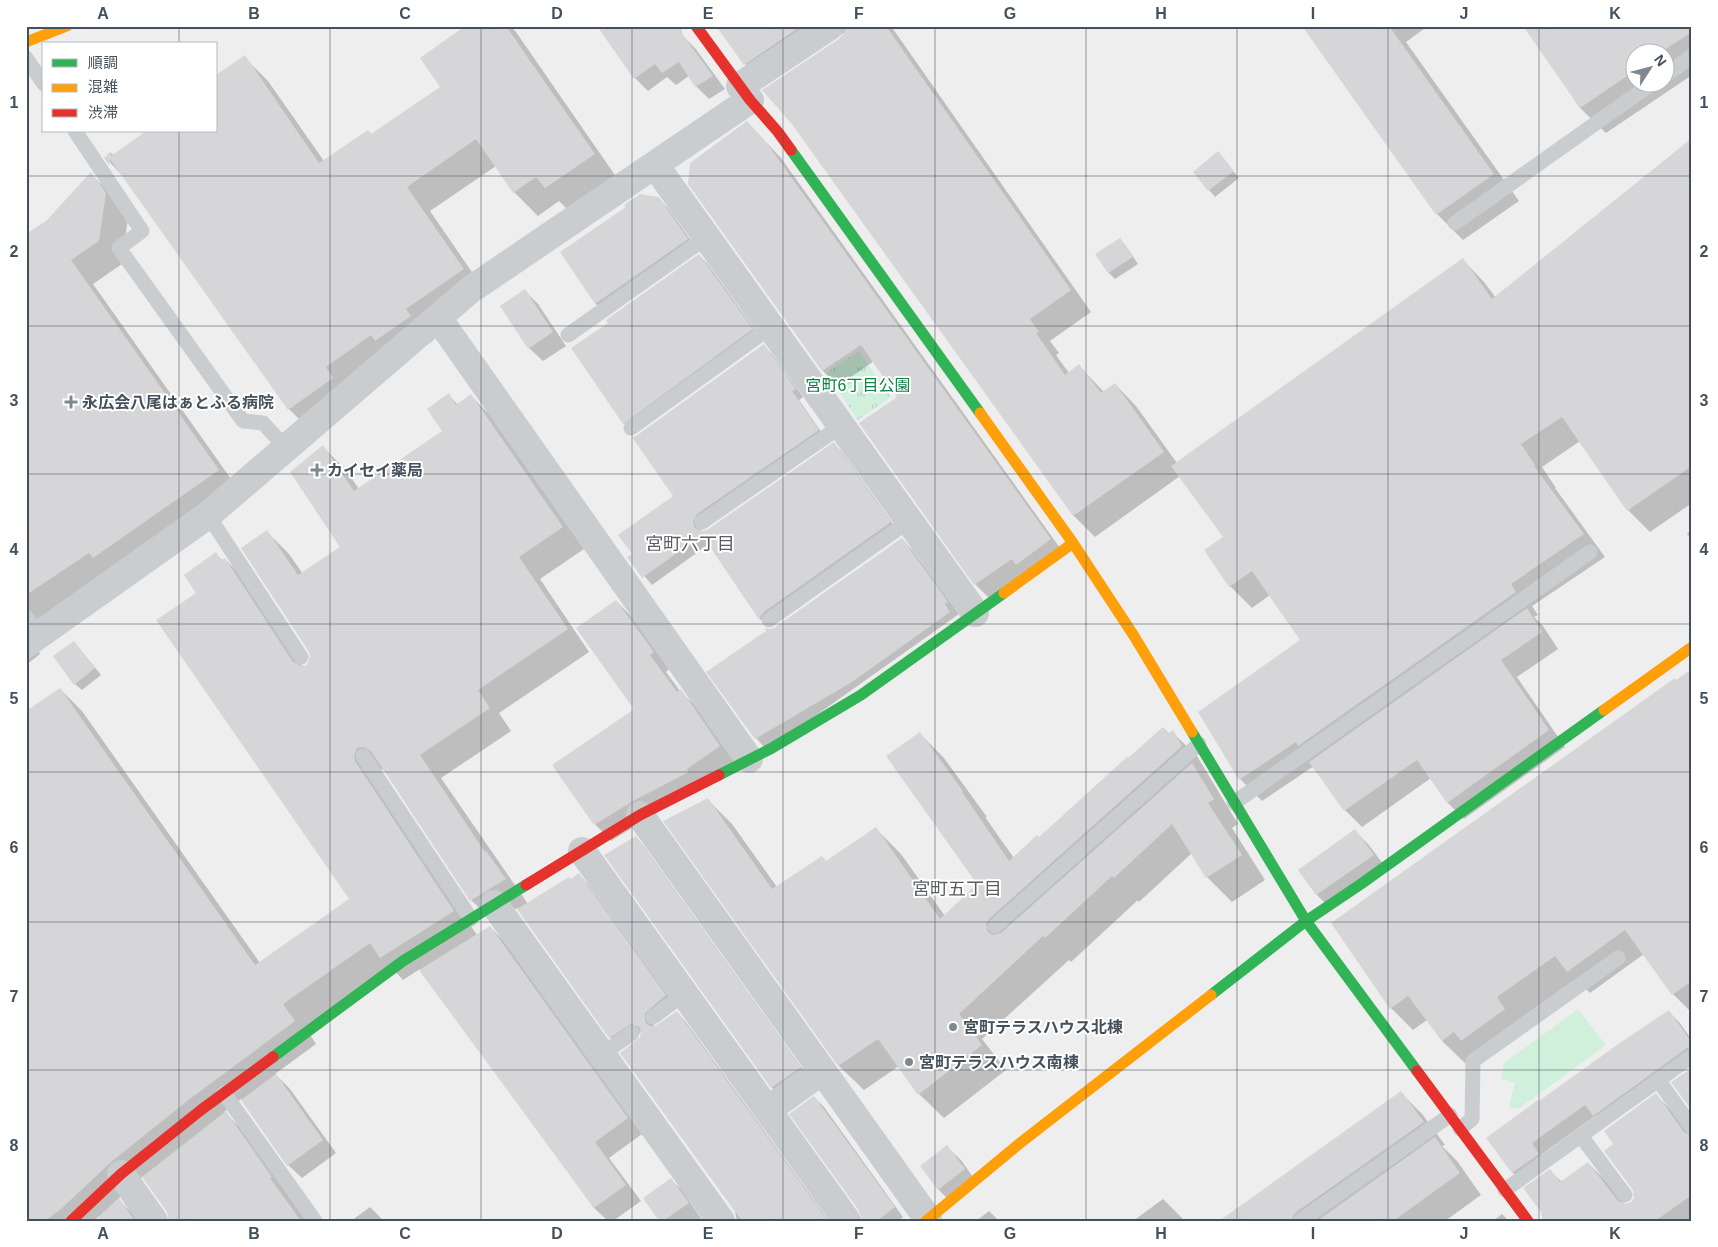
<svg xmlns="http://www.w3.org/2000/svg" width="1718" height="1247" viewBox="0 0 1718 1247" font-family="Helvetica,'Noto Sans JP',sans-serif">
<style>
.grass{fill:url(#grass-tufts)}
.garden{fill:#d0f0dc}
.shadow{fill:#0003;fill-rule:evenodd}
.building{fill:#d6d6d8}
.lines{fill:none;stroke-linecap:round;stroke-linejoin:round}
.lane{stroke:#cacdcf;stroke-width:15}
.street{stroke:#cacdcf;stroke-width:28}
.fast{stroke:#30b455;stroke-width:11}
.slow{stroke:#ff9f0a;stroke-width:11}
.jam{stroke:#e5322d;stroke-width:11}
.grid{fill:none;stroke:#44515c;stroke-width:1;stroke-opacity:0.55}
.poi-dot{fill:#80888f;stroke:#fff;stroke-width:2}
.labels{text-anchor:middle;stroke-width:4;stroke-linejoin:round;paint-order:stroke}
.park-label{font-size:16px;fill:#108247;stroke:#fff}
.poi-label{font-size:16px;font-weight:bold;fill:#44515c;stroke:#fff;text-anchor:start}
.neighbourhood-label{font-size:18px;fill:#595e63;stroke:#fff}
.neatline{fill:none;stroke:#44515c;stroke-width:2}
.grid-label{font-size:16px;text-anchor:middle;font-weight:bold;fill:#44515c}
</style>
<defs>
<pattern id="grass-tufts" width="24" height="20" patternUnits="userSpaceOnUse" patternTransform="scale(1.25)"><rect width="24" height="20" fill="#d0f0dc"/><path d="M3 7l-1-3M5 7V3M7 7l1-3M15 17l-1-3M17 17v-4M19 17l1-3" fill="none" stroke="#b4d0bf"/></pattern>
</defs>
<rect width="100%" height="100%" fill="#efeeee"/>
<!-- grass -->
<path class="grass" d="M859,351l32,46 -33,23 -32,-47z"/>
<!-- garden -->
<path class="garden" d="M1578,1009l28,36 -88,64 -9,-2 6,-25 -14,-3 3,-16z"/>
<!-- shadow -->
<path class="shadow" d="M467,26h43l6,6 101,146 -48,33 -10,-10 -21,15 -24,-24 -18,-26 -66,45 57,83 -58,39 5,7 -35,23 -86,70 -24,-24 -161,-227 -22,-24 5,-5 3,2 102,-24 28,-74 24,24 56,80 47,-26 70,-48z
M717,26h174l200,286 -41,29 9,12 -3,2 13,18 10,-7 25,26 11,-8 21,22 41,57 286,-203 21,22 12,16 196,-148v353l-42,29 -22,-22 -48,-69 -38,26 14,21h-1l50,69 -73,49 6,9 -4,2 9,9 15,23 -41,28 48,70 -101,72 -16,-16 -17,-25 -69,49 -17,-17 -31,-44 -52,35 -22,-22 -40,-66 102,-73 -32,-45 -18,13 -22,-22 -5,-49 -45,-61 -85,61 -21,-21 -282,-394 53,-90 -79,53 -21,-21z
M1303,26h125l-22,16 113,159 -56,39 -26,-26z
M1525,26h167v49l-86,58 -26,-25zM1636,52h30v30h-30z
M682,35l13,13 30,41 -16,10 -13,-13 -7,-10 -13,9 -9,-8 -19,14 -13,-13z
M747,122l34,36 284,397 -75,44 -15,-15 -76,-187 -25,-36 -36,25 -15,-15z
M1224,160l15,18 -24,19 -21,-25z
M91,174l23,23 14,20 -6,47 -29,20 148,209 -215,140v-398l20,-13z
M658,198l10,10 28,40 -91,65 -9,-9 -34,-52z
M1120,239l6,7 12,18 -23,15 -6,-6 -12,-19z
M699,256l8,7 53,74 -128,94 -8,-8 -15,-100z
M525,291l13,13 28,42 -23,15 -14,-13z
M763,346l9,8 31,43 -4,3 27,39 -121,83 -5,10 8,-1 126,-87 8,8 56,79 -130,94v2l-7,-7 -52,-76 -57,41 -23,-27 5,-4 41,-58z
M449,395l9,10 13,-9 22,22 91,131 -44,30 49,73 -90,61 12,18 -70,47 87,126 51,-29 9,9 87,121 -21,17v6l23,-16 9,10 143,199h-92l-2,-10 -113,-158 20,-15 -1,-6 -22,14 -9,-9 -93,-129 -23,14 -23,-22 -87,-131 -4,1 -3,15 100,150 13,-8 16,16 136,191 -33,24 32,43 -28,20h-5l-14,-13 -174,-239 -17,11 -13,-14 -85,61 11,17 -41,30 15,15 46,64 -34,25 -14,-13 -47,-66 -17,13 24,23 59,86h-137l-2,-10 -25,-35 -25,23 22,22h-38l-3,-5 -5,5h-68l34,-532 22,22 178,252 91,-64 -153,-306 18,-39 7,7 2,-2 22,23 56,85 4,-1 5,-9 -45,-125 22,22 14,20 39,-27 -19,-100 22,22 14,20 85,-58z
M1692,527v13l-5,-6z
M902,539l11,12 46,63 -192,136 -11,-12 19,-109z
M616,601l17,17 36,51 -3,3 14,19 17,16 39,56 -125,78 -16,-17 39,-113z
M26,633l14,21 -14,11z
M80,649l21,26 -19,15 -7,-6z
M1692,671v342l-19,-19 -29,-40 -54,39 -14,-14 -58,41 -53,43 -23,-22 -15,-21 -14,10 -22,-22 286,-327z
M1172,732l25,24 41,68 -6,4 33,52 -33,22 -25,-25 -15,-24 -53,49 -1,-2 -67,62 -2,-2 -87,79 24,31 -62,48 -25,-24 -20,-28 -35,24 -25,-24 -174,-245 43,-21 24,24 45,63 49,-25 50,-33 25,25 44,62 34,-32 -60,-151 25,25 43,59h-2l29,41 25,-19 89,-79z
M1354,830l14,14 19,25 -57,39 -13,-13 -17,-24z
M636,838l7,7 164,230 -27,20 -8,-7 -166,-232z
M1669,1012l10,10 13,18v22l-88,63 -9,-9 -53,38 7,11 -25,18 -11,-10 -25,-34z
M1401,1093l22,22 22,30 -3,1 15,15 24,34 -36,26h-224z
M1656,1095l22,22 14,19v85h-147l5,-50 12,11 26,-19 22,22 15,20 6,-1 4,-5v-6l-20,-48z
M814,1097l10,10 79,110 -5,4h-35z
M947,1147l14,13 16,23 -25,20 -13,-13 -18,-24z
M671,1180l10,9 22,32h-42z
M1163,1199l22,22h-52z
M370,1207l14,14h-33z
M989,1211l10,10h-23z
M1502,1214l7,7h-16z"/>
<!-- building -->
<path class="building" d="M465,26h41l89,128 -50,34 -9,-11 -23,16 -37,-54 -69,48 57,82 -58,40 5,7 -36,25 -4,-6 -45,32 7,11 -45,32 -178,-251 -1,6 -5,-7 7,-7v5l35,-25h70v-56l29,-20 74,108 49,-33 3,4 69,-47 -20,-29z
M597,26h84l2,9 30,41 -18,11 -16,-25 -17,11 -7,-9 -21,15z
M716,26h85l-57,39z
M845,26h41l185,264 -41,29 9,13 -3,1 29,42 14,-11 22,29 14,-10 49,69 -91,64 -282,-393 -29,-33 77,-51 5,-6z
M1302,26h87l105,148 -58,41z
M1523,26h169v6l-31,20h-25v18l-56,38z
M747,121l19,21 285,397 -35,26 -4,-6 -38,26 -115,-162 38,-26 -36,-52 -39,26 -134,-187 2,-21z
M1692,138v328l-65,45 -65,-94 -41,27 14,21 -1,1 50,68 -73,50 5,8 -218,154 -2,-4 -57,38 -41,-68 102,-72 -48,-69 -23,16 -25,-37 19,-13 -52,-71 292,-208 29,41z
M1218,151l16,20 -26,20 -15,-19z
M91,172l15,21 -7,48 -28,19 148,210 -126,88 -4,-5 -63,42v-361l20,-13z
M640,194l19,3 29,42 -93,65 -35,-52 66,-45 -2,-2z
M1120,238l13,19 -25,16 -13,-19z
M699,254l54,75 -130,95 -52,-76 37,-25 -2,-3z
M525,289l28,43 -25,17 -28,-43z
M764,344l32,45 -4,2 27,39 -122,84 -4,8 2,6 7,3 5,-1 127,-88 57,80 -127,90 -4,5v4l-58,-86 -60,43 -15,-21 5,-3 -14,-19 55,-39 -41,-59 4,-1z
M449,393l7,12 15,-11 92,133 -44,30 49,72 -90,61 12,18 -70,47 65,97 1,-1 20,28 -36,22 -99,-150 -8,-4 -6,1 -3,8 1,5 99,150 -74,47 -10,-15 -87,61 12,17 -104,77 -80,64 -50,47 -16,12h-19v-510l34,-23 195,277 94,-66 -193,-279 40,-27 -12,-18 32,-23 5,8 4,-2 68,104 8,4 6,-1 3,-8 -1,-5 -68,-104 26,-18 31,45 42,-28 -50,-75 33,-27 31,46 88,-60 -15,-22z
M902,538l46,64 -3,2 5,8 -98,70 -97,57 -49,-67 60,-41 -1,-3 4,1 5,-1z
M616,600l38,52 -4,3 27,37 4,-3 39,57 -33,23 2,3 -56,29 -39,24 -42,-60 81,-55v-2l-57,-80z
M1527,608l15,24 -41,28 48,70 -102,73 -30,-43 -73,51 -35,-49z
M74,641l21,27 -21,17 -21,-29z
M1692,669v312l-20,14 -47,-65 -58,42 -12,-16 -58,41 8,12 -44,32 -7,-9 -12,9 -34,-45 -18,13 -59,-86 344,-245 1,2z
M1163,727l6,6 4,-3 9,16 -193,173 -3,5 2,8 5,3 8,-2 191,-170 22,36 -6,4 34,52 -36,23 -34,-54 -58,54 -2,-2 -67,62 -2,-2 -84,78 23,31 -64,50 -40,-56 -40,27 -175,-245 45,-23 64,91 50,-33 4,5 50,-34 64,92 37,-35 -91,-128 34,-24 43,59 -1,1 47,69 28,-26 2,2 88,-80 1,1z
M1355,829l19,26 -58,40 -18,-25z
M636,836l165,231 -30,21 -167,-233z
M579,873l87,122 -21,18v9l5,4h5l22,-15 151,210h-86l-122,-168 20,-16 1,-5 -2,-5 -8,-3 -22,14 -92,-129 52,-32 2,2z
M490,926l138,192 -33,24 31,43 -32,23 -175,-238z
M1669,1010l23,33v4l-5,1 -94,68 -8,-11 -53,38 7,11 -27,19 -26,-35 52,-38 1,1 78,-56z
M1692,1068v43l-21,-29z
M276,1074l47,66 -36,26 -46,-66z
M1401,1091l23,31 -129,91 -4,8h-72z
M1656,1093l28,39 8,4v59l-37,26h-112l-2,-9 -18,-24 27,-19 10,13 28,-20 30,39 8,3 5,-2 3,-4 -1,-8 -29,-39 9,-7 -9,-13z
M814,1096l81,111 -18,14h-15l-2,-9 -71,-98z
M226,1111l46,66 -2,1 31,43h-132l-2,-9 -25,-35z
M1435,1137l25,36 -67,48h-76z
M947,1145l18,24 -27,21 -18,-24z
M671,1178l18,25 -26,18h-4l-16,-23z
M119,1198l16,23h-34l-3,-4z"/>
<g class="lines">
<!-- lane -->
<path class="lane" d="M26,58l18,26
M1666,75l26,-19
M75,131l67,100 -23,17 124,173 20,2 23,25
M1455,223l199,-141
M568,335l139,-98
M631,428l140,-101
M208,515l93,142
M702,522l139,-96
M26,617l13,18
M769,620l140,-99
M363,756l108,163
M1234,803l356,-251
M995,926l204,-182
M653,1017l31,-23
M602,1054l30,-21
M1658,1080l34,47
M224,1093l91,128
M1460,1129l12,-10 1,-58 145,-103
M1581,1136l44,59
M1505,1190l187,-134
M1300,1221l150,-106"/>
<!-- street -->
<path class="street" d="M740,86l90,-60
M655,165l320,448
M438,318l311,441
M26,644l182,-129 262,-225 280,-190
M640,815l288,404
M582,851l265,370
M494,904l227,317
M768,1110l54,-39
M121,1174l33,47"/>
<!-- fast -->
<path class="fast" d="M791,150l189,263
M1192,732l114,189 111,150
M719,775l53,-27 89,-53 143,-102
M1211,995l95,-74 55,-37 243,-174
M273,1057l130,-96 123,-76"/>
<!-- slow -->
<path class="slow" d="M26,42l41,-16
M980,413l93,130 61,93 58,96
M1004,593l69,-50
M1604,710l88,-63
M926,1221l93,-77 192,-149"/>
<!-- jam -->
<path class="jam" d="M696,26l54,74 28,32 13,18
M526,885l114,-70 79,-40
M1417,1071l111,150
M71,1221l50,-47 80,-64 72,-53"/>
</g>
<!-- grid -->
<path class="grid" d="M179,26v18M330,26v1195M481,26v1195M632,26v1195M783,26v1195M935,26v1195M1086,26v1195M1237,26v1195M1388,26v1195M1539,26v1195M179,131v1090M26,176h1666M26,326h1666M26,474h1666M26,624h1666M26,772h1666M26,922h1666M26,1070h1666"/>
<!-- markers -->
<g class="poi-dot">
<path d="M68.5 394.5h5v5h5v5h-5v5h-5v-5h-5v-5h5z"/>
<path d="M314.5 462.5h5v5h5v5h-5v5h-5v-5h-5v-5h5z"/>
<circle cx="953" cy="1027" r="5"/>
<circle cx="909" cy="1062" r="5"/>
</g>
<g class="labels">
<!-- park labels -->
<g class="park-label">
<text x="858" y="391">宮町6丁目公園</text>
</g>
<!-- poi labels -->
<g class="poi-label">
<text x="82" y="408">永広会八尾はぁとふる病院</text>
<text x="327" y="476">カイセイ薬局</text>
<text x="963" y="1033">宮町テラスハウス北棟</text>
<text x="919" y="1068">宮町テラスハウス南棟</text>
</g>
<!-- neighbourhood labels -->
<g class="neighbourhood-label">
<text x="690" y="550">宮町六丁目</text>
<text x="957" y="895">宮町五丁目</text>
</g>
</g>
<!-- border -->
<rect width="1718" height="1247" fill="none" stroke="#ffffff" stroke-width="55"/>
<!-- legend -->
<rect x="42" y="42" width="175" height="90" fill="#ffffff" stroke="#b4b9be"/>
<rect x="52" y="59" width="25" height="8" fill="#30b455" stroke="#b4b9be"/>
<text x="88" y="68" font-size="15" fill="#44515c">順調</text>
<rect x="52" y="84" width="25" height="8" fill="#ff9f0a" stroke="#b4b9be"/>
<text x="88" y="92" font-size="15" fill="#44515c">混雑</text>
<rect x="52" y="109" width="25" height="8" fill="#e5322d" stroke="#b4b9be"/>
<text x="88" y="118" font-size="15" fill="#44515c">渋滞</text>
<!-- north arrow -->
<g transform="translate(1650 68) rotate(54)"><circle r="24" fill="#ffffff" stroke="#b4b9be"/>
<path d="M0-4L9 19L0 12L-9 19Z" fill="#80888f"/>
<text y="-8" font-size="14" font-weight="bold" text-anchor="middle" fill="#44515c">N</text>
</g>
<rect x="28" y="28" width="1662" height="1192" class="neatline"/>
<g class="grid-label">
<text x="103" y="19">A</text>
<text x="254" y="19">B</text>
<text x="405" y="19">C</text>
<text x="557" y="19">D</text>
<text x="708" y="19">E</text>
<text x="859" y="19">F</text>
<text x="1010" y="19">G</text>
<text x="1161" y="19">H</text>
<text x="1313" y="19">I</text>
<text x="1464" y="19">J</text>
<text x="1615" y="19">K</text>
<text x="14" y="108">1</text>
<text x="1704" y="108">1</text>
<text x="14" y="257">2</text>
<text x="1704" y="257">2</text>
<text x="14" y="406">3</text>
<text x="1704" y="406">3</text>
<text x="14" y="555">4</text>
<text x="1704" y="555">4</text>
<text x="14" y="704">5</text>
<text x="1704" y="704">5</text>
<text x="14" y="853">6</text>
<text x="1704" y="853">6</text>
<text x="14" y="1002">7</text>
<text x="1704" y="1002">7</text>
<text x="14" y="1151">8</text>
<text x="1704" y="1151">8</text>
<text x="103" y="1239">A</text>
<text x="254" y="1239">B</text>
<text x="405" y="1239">C</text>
<text x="557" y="1239">D</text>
<text x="708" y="1239">E</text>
<text x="859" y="1239">F</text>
<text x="1010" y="1239">G</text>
<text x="1161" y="1239">H</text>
<text x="1313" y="1239">I</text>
<text x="1464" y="1239">J</text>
<text x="1615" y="1239">K</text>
</g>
</svg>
